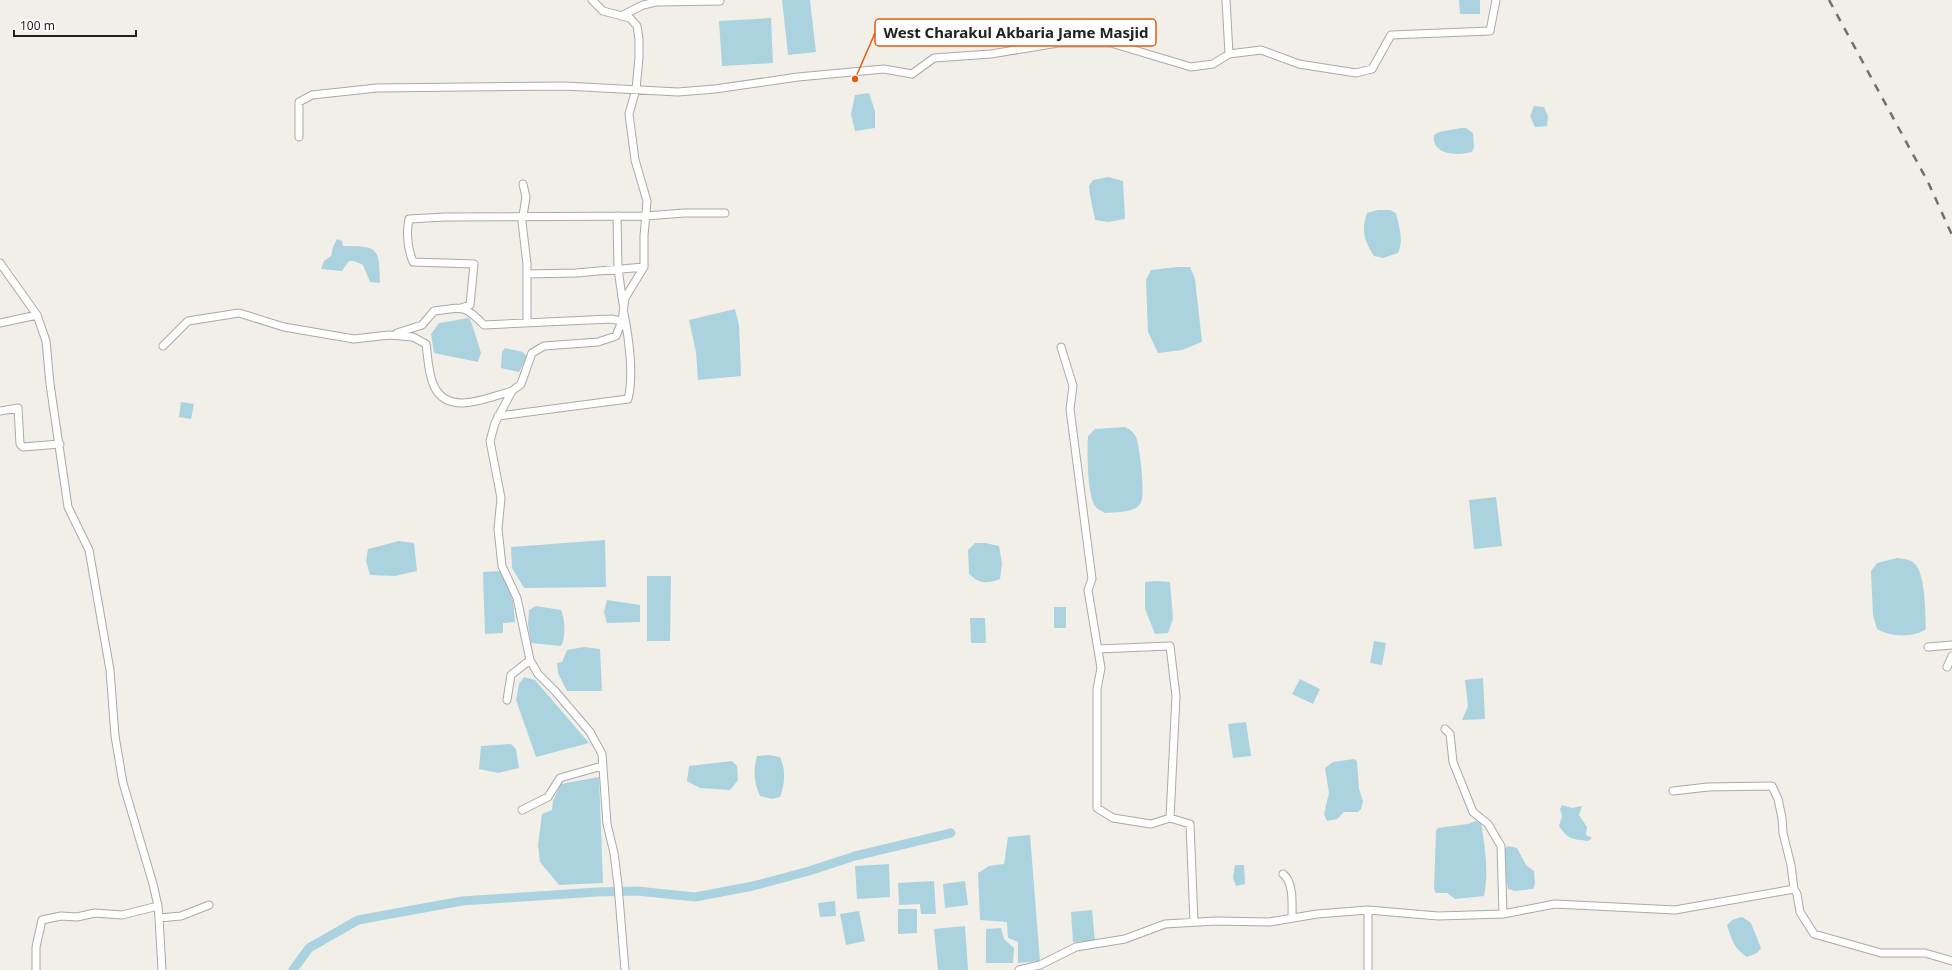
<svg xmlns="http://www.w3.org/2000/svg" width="1952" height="970" viewBox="0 0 1952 970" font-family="'Noto Sans',sans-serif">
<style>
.water{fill:#aad3df}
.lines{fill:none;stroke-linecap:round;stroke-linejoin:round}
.canal{stroke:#aad3df;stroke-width:9}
.street-casing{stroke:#a9a9a9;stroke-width:9}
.street{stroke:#fff;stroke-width:7}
.rail{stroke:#707070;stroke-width:2.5;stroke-dasharray:8 8;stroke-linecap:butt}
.leader{fill:none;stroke:#e8590c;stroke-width:1.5}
.callout-dot{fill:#e8590c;stroke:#fff;stroke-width:1.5}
.callout{fill:#fff;stroke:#e8590c;stroke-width:1.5}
.callout-label{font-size:15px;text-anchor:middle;font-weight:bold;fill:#222}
</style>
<rect width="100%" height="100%" fill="#f2efe9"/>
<!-- water -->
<path class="water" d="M782,0h28l6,52 -28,3z
M1459,0h21v14h-20z
M771,18l2,45 -51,3 -3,-45z
M869,93l6,18v17l-20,3 -4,-17 4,-19z
M1534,106l10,1 4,9 -1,10 -12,1 -5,-11z
M1461,128h5l7,5 1,14 -2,5c-14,4 -41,3 -38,-17l5,-3z
M1108,177l15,4 2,38 -17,3 -13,-2 -5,-25 -1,-9 4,-6z
M1378,210h12l6,3c3,13 8,27 2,40l-15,5 -9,-2c-10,-16 -13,-25 -7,-43z
M337,239l5,2 1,5c36,0 36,2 37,37l-10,-1 -7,-17 -9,-4h-5l-7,10 -21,-2 3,-8 7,-5 2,-9z
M1178,267h12l5,12 7,63 -20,8 -24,3 -10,-21 -2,-52 5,-10z
M735,309l4,16 2,51 -43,4 -2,-28 -7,-32z
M469,318l3,6 9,29 -3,9 -44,-9 -3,-19 8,-11z
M505,348l18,4 4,5 -8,15 -18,-4 1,-16z
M181,402l13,2 -3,15 -12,-2z
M1125,427c6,3 10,6 12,13 3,9 9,58 3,64 -6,9 -25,8 -35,9 -4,-2 -8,-4 -10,-7 -8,-13 -8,-55 -7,-70l7,-7z
M1496,497l6,49 -28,3 -5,-49z
M605,540l1,47 -82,1 -12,-20 -1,-21z
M399,541l15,2 3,28 -22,5 -25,-1 -4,-14 2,-12z
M975,543h10l14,3 3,17 -2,16c-14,5 -20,5 -31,-5l-1,-24z
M1897,558c6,1 14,1 18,6 11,12 10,49 11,65 -12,9 -36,8 -49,0l-4,-14 -2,-44 6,-8z
M501,571l12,30 2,21 -12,1v10l-18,1 -2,-62z
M647,576h24l-1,65h-23z
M1157,581l13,1 3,36 -5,15 -13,1 -10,-25v-27z
M607,600l33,5v17l-33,1 -3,-11z
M536,606l25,4c4,8 5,28 0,36l-30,-3 -3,-19 1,-14z
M1054,607h12v21h-12z
M970,618h15l1,25h-15z
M1374,641l12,2 -4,22 -12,-2z
M584,647l16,2 2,42h-35l-9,-18 -1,-10 5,-1 5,-12z
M524,677l11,3 54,63 -53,14 -20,-57 3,-16z
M1483,678l2,41 -23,1 6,-14 -3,-26z
M1300,679l20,10 -7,15 -21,-10z
M1246,722l5,34 -18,2 -5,-34z
M511,744l5,5 3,19 -21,5 -19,-4 2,-23z
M769,755l11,2c6,13 5,27 0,40l-8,2 -12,-3c-6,-13 -7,-26 -3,-40z
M1354,759l3,2 2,28 4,12 -2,8 -3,3h-14l-7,7 -10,2 -3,-7 5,-21 -4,-25 8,-6z
M732,761l5,5 1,14 -8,10 -30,-2 -13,-7 2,-15z
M599,777l4,106 -44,2 -19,-23 -2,-17 4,-31 10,-4 1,-9 8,-17z
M1562,805l10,3 10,-2 -3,9 8,12 -1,8 6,3 -4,3c-15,-2 -20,-1 -29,-15l3,-10 -2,-7z
M1476,821l5,2c4,24 8,49 3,73l-29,3 -8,-6h-11l-2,-4 2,-58 2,-3 30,-4z
M1030,835l10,126 -22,2v-21l-10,-4 -1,-16 -27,-2 -2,-47 11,-7 15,-2 4,-27z
M1508,846l9,2 9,17 8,6 1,13 -2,5 -18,2 -7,-2 -3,-16 -1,-24z
M889,864l1,33 -33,2 -2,-33z
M1235,865h9l1,19 -9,2 -3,-8z
M934,881l2,33h-15l-1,-10 -21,1 -1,-22z
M965,881l3,24 -23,3 -2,-24z
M835,901l1,15 -16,1 -2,-14z
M898,909h19v24l-19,1z
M1092,910l3,31 -22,1 -2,-30z
M859,911l6,30 -19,4 -6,-31z
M1742,917l9,6 10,25 -4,5 -10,4c-13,-8 -16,-19 -20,-32l5,-5z
M965,926l3,44h-30l-4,-41z
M1001,928l3,11 10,9 -1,15h-27v-34z"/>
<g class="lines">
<!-- canal -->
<path class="canal" d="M293,970l16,-22 49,-28 104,-19 135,-9 40,-1 58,6 58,-11 56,-15 46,-15 96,-23"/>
<!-- street casing -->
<g class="street-casing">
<path id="street" d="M1226,0l3,54
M621,16l22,-11 13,-3 64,-1
M299,137v-35l13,-7 65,-7 187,-2 114,6 37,-3 83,-12 86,-8 28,5 22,-16 57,-4 67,-11h53l80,24 22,-3 16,-10 32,-4 38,14 57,9 16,-4 19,-34 99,-4 6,-31
M523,184l3,13 -4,25 5,42v59
M617,216l1,53 5,35
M0,263l37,52 9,26 4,43 18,123 21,43 21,120 5,66 8,47 30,101 5,22 1,12
M527,274l49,-1 68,-6
M461,308l9,-3 4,-41 -61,-2c-6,-15 -7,-28 -4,-43l36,-2 201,-1 38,-3h41
M0,323l37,-8
M397,333l25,-8 12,-14c28,-3 29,-8 50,14l127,-6 11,2
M163,346l25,-25 51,-8 45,14 70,12 35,-4 24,2 13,7c2,14 2,29 8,42 14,31 55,11 78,5
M1061,347l12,39 -3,23 22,170 -4,11 13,78 -4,21v119l16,10 38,6 19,-6
M0,411l18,-3 2,36 3,3 37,-3
M498,416l130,-17c6,-23 1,-61 -4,-85
M1928,647l24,-2
M1098,649l72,-3 6,50 -6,122 20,6 4,98
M530,660l8,14 17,17 35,41 12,22 5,70 7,29 4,32 7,85
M1947,667l5,-11
M507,700l4,-25 19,-15 -13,-62 -15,-32 -4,-37 3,-31 -11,-57 5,-18 17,-32 9,-7 11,-31 12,-7 54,-4 18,-6 6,-15 3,-23 19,-31v-31l3,-35 -12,-41 -6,-46 7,-25 3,-31v-19l-2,-13 -7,-8 -27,-7 -11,-11
M1445,729l5,5 3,28 20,50 15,12 13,22 2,68
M1673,791l35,-4 64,-1 6,13 4,19 1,15 8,32 3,24 3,5 3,18 14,22 67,19h44l27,8
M522,810l26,-13 12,-19 42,-12
M1283,874c11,8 9,31 9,44
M1368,910v60
M36,970v-23l6,-27 19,-4 16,1 18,-4 27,2 36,-9
M162,970l-3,-52 22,-2 28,-11
M1019,970l21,-5 36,-18 49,-8 40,-15 51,-3 53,1 48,-8 51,-4 70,6 65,-2 52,-10 120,6 119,-21"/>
</g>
<!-- street -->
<use href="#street" class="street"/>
<!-- rail -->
<path class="rail" d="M1829,0l99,182 24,53"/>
</g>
<!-- callouts -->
<path class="leader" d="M855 79L875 33"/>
<circle class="callout-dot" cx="855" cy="79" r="4"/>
<rect class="callout" x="875" y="19" width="281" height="27" rx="4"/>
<g class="callout-label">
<text x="1016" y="38">West Charakul Akbaria Jame Masjid</text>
</g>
<!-- scale -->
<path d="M14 30v6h122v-6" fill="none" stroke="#222222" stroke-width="2"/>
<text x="20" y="30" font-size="12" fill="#222222" stroke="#ffffff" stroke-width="3" paint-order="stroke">100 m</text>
</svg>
